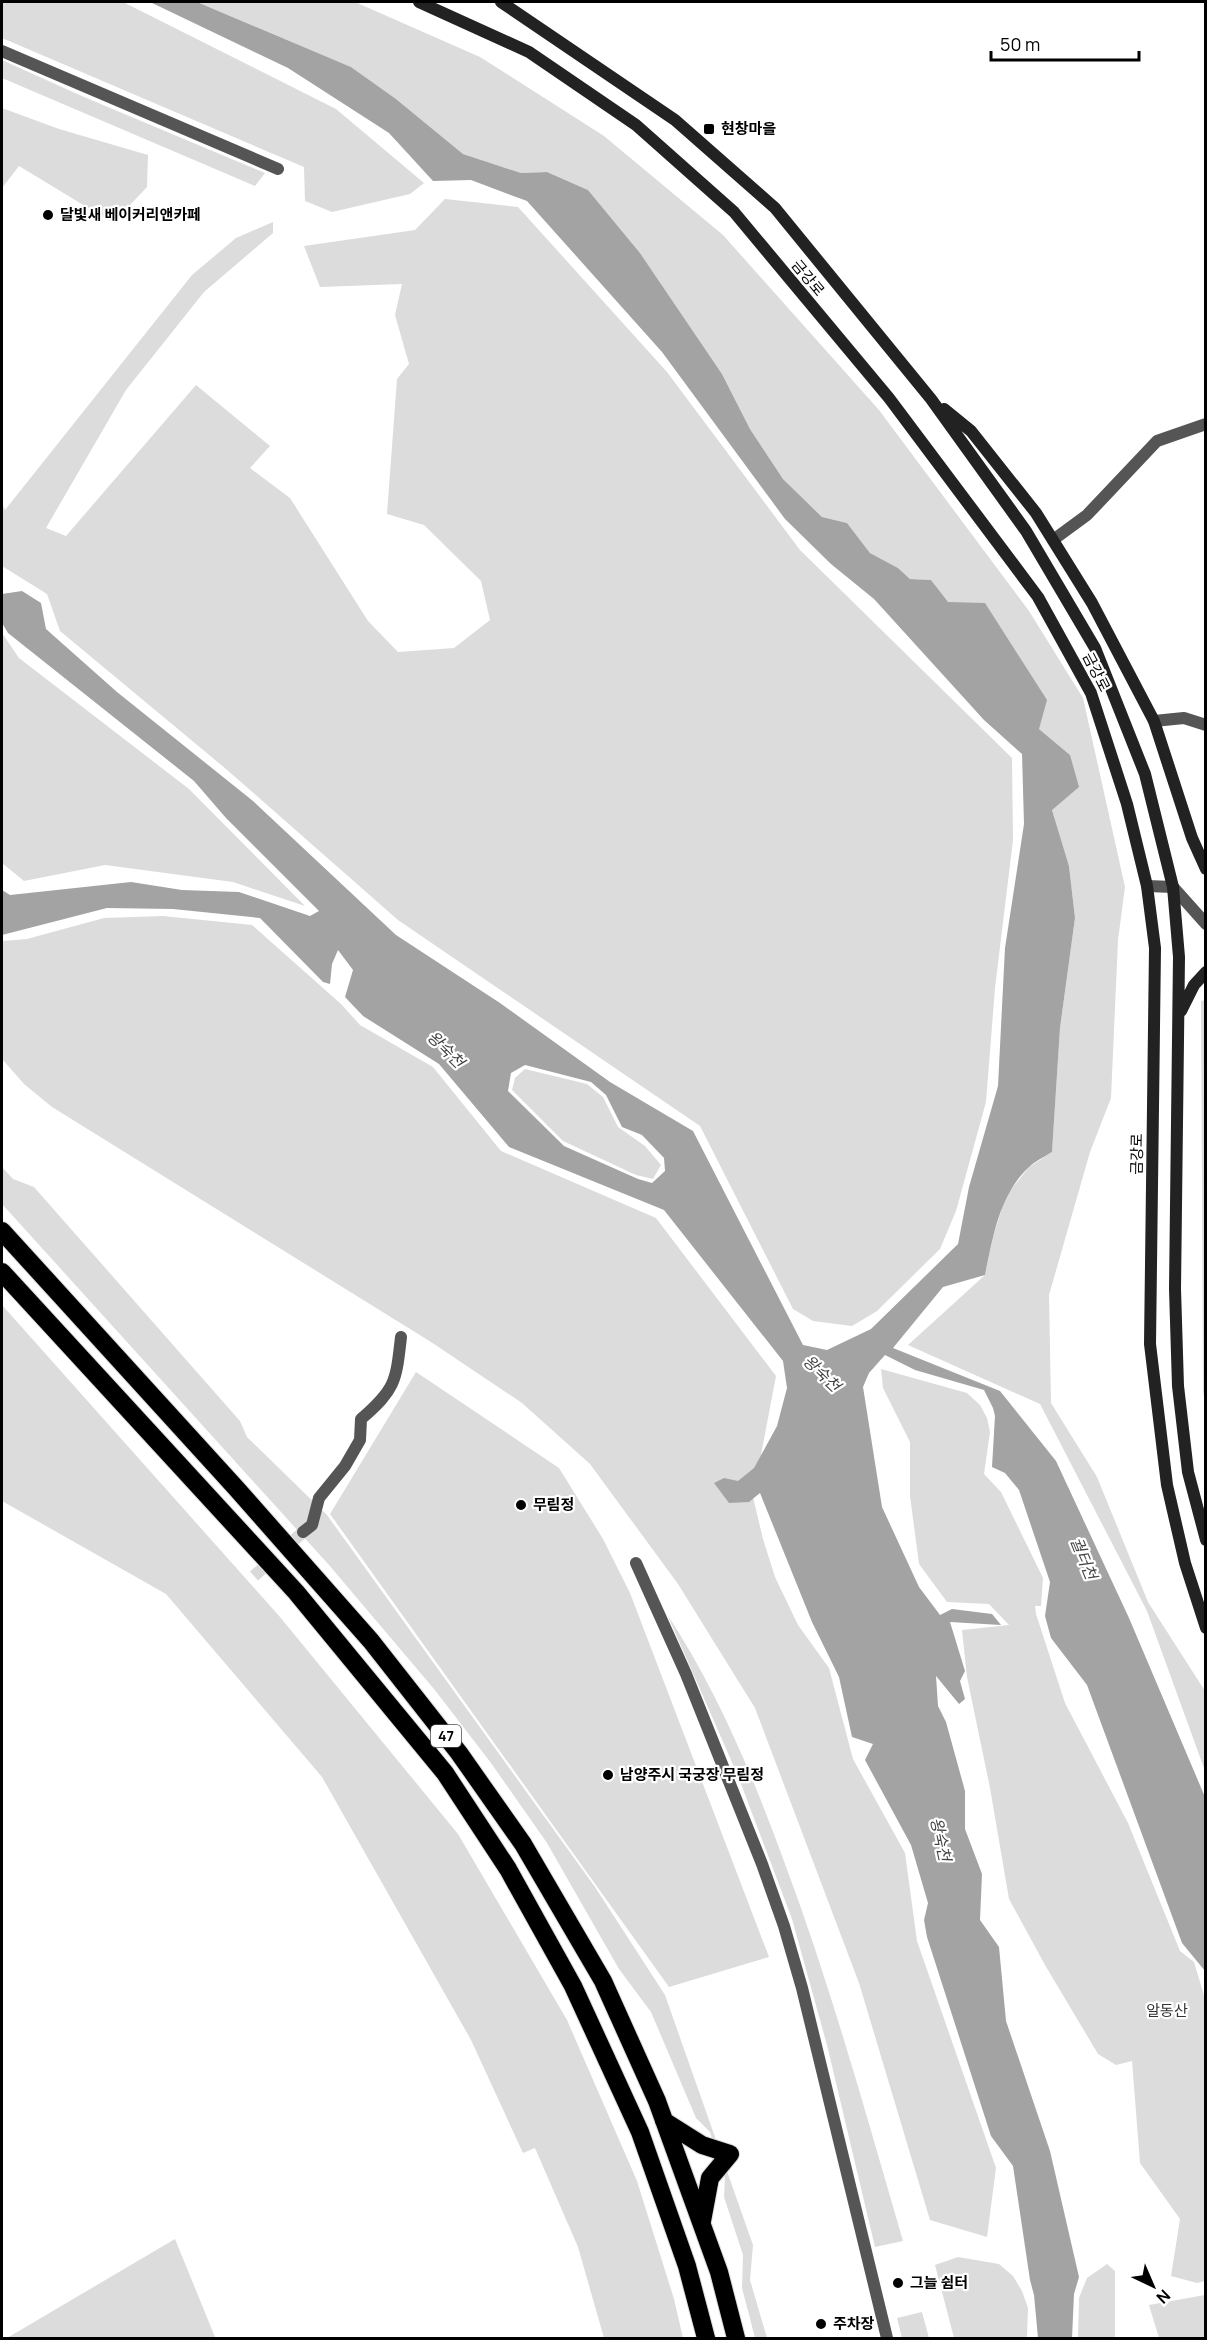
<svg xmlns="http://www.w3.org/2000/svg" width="1207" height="2340" viewBox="0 0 1207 2340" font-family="Manrope,'Noto Sans KR',sans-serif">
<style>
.green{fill:#dcdcdc}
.water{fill:#a3a3a3;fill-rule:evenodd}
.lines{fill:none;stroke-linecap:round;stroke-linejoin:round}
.street-tunnel{stroke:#d9d9d9;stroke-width:12;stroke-dasharray:12 6;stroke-linecap:butt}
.highway-casing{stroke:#dbdbdb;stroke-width:20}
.street{stroke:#555;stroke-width:12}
.secondary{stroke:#222;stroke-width:12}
.highway{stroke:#000;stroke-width:18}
.poi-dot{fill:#000;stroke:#fff;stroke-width:2}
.labels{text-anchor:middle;stroke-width:4.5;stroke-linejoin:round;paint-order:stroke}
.shield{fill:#fff;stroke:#4c4c4c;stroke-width:1.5}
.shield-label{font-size:14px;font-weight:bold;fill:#000}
.poi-label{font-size:15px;font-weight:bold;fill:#000;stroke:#fff;text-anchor:start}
.street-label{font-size:15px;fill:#000;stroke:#fff}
.park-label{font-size:15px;fill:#333;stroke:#fff}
.water-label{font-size:16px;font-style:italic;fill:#444;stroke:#fff}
</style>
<rect width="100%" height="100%" fill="#fff"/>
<!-- green -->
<path class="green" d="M2,2h121l213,107 88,74 -14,11 -78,18 -27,-11 -1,-34 -302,-129z
M197,2h158l125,55 124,79 119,99 156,175 150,201 54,87 42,189 -7,53 -7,158 -21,54 -41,143 2,108 46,74 51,125 57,89v80l-58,-160 -107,-207 -132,-59 77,-70 8,-38 13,-41 23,-29 23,-15 8,-124 15,-110 -6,-52 -17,-56 18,-55 -31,-26 -108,-149 -21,-1 -12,-11 -28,-15 -23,-30 -25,-6 -39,-38 -33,-50 -28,-55 -82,-121 -52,-63 -41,-18 -26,1 -58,-19 -67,-55 -45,-32z
M2,60l82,37 181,76 -10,13 -253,-108z
M2,108l57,21 89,26 -1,32 -34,36 -94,-57 -17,22z
M445,199l73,8 149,165 133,178 212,208 1,82 -18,148 -9,114 -30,109 -16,38 -63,62 -25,15 -39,-5 -20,-12 -93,-183 -302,-206 -172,-151 -166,-138 -13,-37 -45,-28v-62l3,6 187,-235 44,-37 37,-16v11l-69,59 -78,98 -80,138 20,8 130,-151 74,61 -20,22 40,30 78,123 30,31 56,-4 36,-28 -9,-39 -57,-56 -37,-11 10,-135 12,-15 -14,-49 7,-31 -82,3 -16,-41 111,-16z
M2,633l17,25 170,131 116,117 -72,-24 -128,-17 -81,16 -22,-18z
M163,916l89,9 89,79 19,21 73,42 68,84 155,67 120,158 -23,121 10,42 12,38 23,48 31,43 24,91 52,94 12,88 79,227 -9,69 -57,-17 -71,-237 -104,-275 -77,-124 -88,-120 -68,-61 -91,-61 -379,-235 -28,-23 -22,-25v-118l25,-2 77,-21z
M1205,1000h1l-1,404 -2,-14 -2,-389z
M525,1069l62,15 16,13 15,30 27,19 16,19 -8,14 -17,-4 -73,-34 -51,-51 3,-12z
M2,1167l11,12 21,8 206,234 7,16 80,78 268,372 70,108 88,250 -3,35 17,58h-12l-13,-50 1,-33 -19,-58 1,-19 -15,-46 -14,-14 -45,-106 -32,-43 -72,-126 -56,-80 -57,-74 -105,-124 -327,-361z
M2,1305l278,312 178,217 109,186 70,161 37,118 9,39h-79l-26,-91 -43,-99 -12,5 -52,-113 -149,-263 -156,-183 -164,-93z
M881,1369l86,24 13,12 7,13 3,14 -6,42 17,18 42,86 -2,28h-6l1,8 29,89 63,120 52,128 14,11 12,40 -1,279 -8,2 -26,-7 9,-57 -40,-56 -8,-102 -16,4 -18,-11 -53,-89 -36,-66 -19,-111 -23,-111 -5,-47 47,-5 -20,-21 -42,-2 -28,-38 -9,-68v-54l-27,-54z
M416,1372l143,96 44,71 27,54 139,364 -100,30 -339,-473z
M667,1614c51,78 86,162 118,250 46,123 81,250 118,377l-28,6 -48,-202 -35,-126 -54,-143z
M175,2239l40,98 -208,1z
M958,2257l41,7 14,12 9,15 6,17 -1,30h-73l-19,-73z
M1107,2264l8,7v67h-37l1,-40 8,-20z
M1205,2295v43h-46l-10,-33z
M922,2312l7,26h-27l-5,-20z"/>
<!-- water -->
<path class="water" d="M150,2h47l154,65 45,32 67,55 58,19 26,-1 41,18 52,63 82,121 28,55 33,50 39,38 25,6 23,30 28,15 12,11 21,1 17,22 37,1 62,97 -8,29 31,26 9,32 -27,23 17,56 6,52 -15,110 -8,124c-8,5 -17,9 -24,16 -29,28 -35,69 -43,107l-42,12 -50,61 107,43 56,70 73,157 76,179v174l-23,-28 -95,-258 -36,-47 -6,-22 5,-34 -31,-92 -14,-17 -13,-6 3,-51 -2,-8 -9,-18 -69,-20 -30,-15 -16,18 -6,14 19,120 37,80 21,28 12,-6 40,5 9,11 -51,-3 15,49 -5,10 5,18 -6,5 -23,-28 2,30 8,16 19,69v38l17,45 -2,46 19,27 7,74 44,130 29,126 -5,17 -2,44h-34l-4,-43 -4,-15 -17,-114 -22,-30 -64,-199 -3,-17 4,-17 -17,-58 -46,-85 8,-16 -21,-7 -13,-60 -27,-55 -52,-129 -11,9 -20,1 -15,-20 10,-5 14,3 16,-13 23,-42 10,-38 -4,-27 -119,-151 -155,-63 -70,-83 -76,-48 -18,-19 8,-27 -15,-20 -6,14 -2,20 -7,-2 -63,-64 -87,-9 -66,-1 -105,27v-45l8,5 121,-13 51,8 57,2 71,24 9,-5 -93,-93 -32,-37 -186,-148 -6,-10v-29l20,-3 19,12 5,26 71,63 136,109 143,134 104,68 110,79 83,49 110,214 24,5 44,-21 87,-85 11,-57 29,-101 7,-138 19,-124 -2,-70 -38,-34 -110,-121 -43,-35 -46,-45 -123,-167 -135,-151 -56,-21 -38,1 -44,-48 -101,-65zM525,1065l66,17 15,13 16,32 20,8 22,23 1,13 -13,12 -14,-4 -74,-33 -56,-55 3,-18z"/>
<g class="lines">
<!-- street-tunnel -->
<path class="street-tunnel" d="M254,1576l49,-44"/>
<!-- highway casing -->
<g class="highway-casing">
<path id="highway" d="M2,1231l234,257 135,153 88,112 64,91 80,137 54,120 62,171 17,66
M2,1272l294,320 149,181 63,96 65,117 67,146 47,134 19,72
M664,2121l38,24 28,9 -20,24 -8,43"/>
</g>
<!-- street -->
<path class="street" d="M2,51l276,118
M1053,540l34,-25 70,-74 49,-17
M1154,721l30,-3 22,7
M1147,886l26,1 33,37
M303,1532l9,-7 7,-27 26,-32 15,-26 1,-21c35,-30 35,-38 40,-82
M636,1563l50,111 76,190 22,62 18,62 85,350"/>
<!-- secondary -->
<path class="secondary" d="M419,2l110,50 107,73 98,87 155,186 149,199 53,96 36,111 20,82 8,62 -5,396 17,141 18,78 21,65
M501,2l174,118 100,88 156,191 95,132 69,117 50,126 28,113 6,70 -4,332 3,97 10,86 18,68
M944,409l27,22 65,82 56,90 62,118 38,117 14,31
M1181,1011l13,-26 12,-13"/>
<!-- highway -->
<use href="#highway" class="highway"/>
</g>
<!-- markers -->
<g class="poi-dot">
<rect x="703" y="123" width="12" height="12" rx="3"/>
<circle cx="48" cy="215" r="6"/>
<circle cx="521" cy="1505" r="6"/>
<circle cx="608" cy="1775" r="6"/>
<circle cx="898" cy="2283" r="6"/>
<circle cx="821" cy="2324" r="6"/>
</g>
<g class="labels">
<!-- shield labels -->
<rect class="shield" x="431" y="1725" width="30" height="22" rx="4.5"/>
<g class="shield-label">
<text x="446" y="1741">47</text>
</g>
<!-- poi labels -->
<g class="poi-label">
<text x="721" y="134">현창마을</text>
<text x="60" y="220">달빛새 베이커리앤카페</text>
<text x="533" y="1510">무림정</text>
<text x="620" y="1780">남양주시 국궁장 무림정</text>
<text x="910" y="2288">그늘 쉼터</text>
<text x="833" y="2329">주차장</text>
</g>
<!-- street labels -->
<g class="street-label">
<text transform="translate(808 278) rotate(50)" y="5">금강로</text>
<text transform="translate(1096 672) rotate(63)" y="5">금강로</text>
<text transform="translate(1137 1154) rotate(-89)" y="5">금강로</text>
</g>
<!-- park labels -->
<g class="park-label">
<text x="1167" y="2016">알동산</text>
</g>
<!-- water labels -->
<g class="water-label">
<text transform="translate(446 1049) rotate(45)" y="6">왕숙천</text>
<text transform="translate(822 1373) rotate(44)" y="6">왕숙천</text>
<text transform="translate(1084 1558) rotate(68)" y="6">궐터천</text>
<text transform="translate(941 1839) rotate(78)" y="6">왕숙천</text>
</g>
</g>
<!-- border -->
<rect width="1207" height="2340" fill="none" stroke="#000000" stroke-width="6"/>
<!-- north arrow -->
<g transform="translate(1153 2286) rotate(136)" stroke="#ffffff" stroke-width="4.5" paint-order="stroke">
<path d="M0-4.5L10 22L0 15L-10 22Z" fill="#000000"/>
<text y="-9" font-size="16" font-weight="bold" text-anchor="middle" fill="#000000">N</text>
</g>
<!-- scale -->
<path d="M991 51v9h148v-9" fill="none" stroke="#000000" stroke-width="3"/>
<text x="1000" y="51" font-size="18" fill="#000000" stroke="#ffffff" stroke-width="4.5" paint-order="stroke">50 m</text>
</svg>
